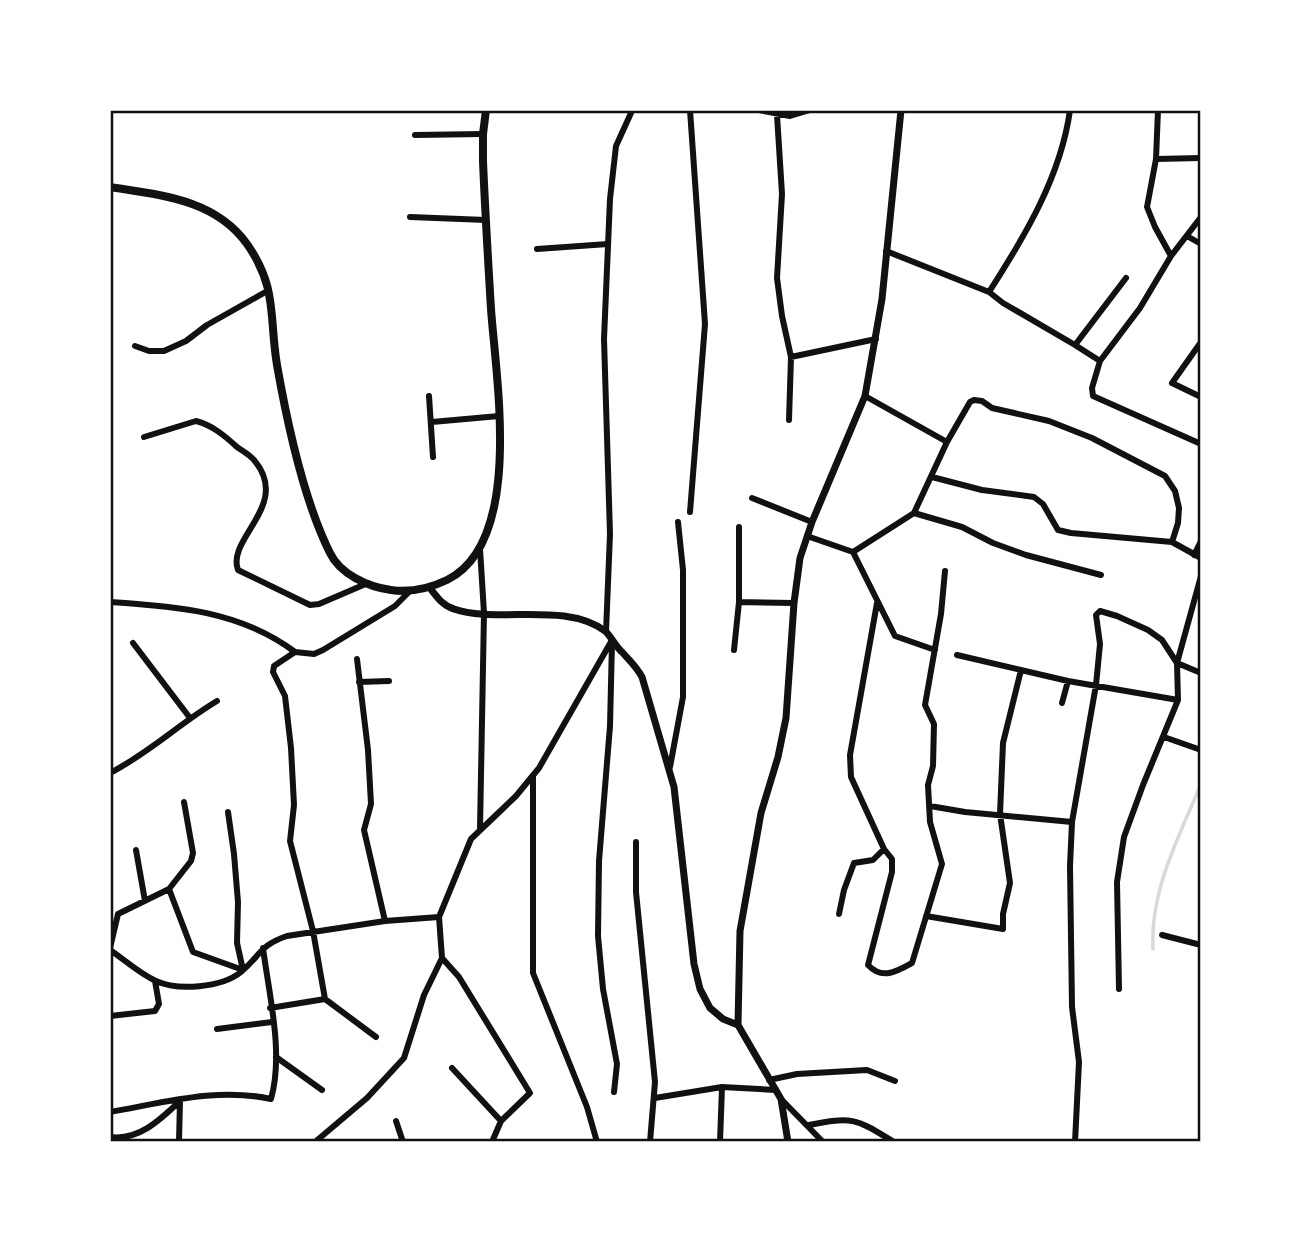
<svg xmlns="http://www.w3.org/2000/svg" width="1311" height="1252" viewBox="0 0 1311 1252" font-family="Barlow,sans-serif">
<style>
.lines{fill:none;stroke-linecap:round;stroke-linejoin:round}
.stream{stroke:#d9d9d9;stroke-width:3.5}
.minor{stroke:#111;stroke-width:6}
.tertiary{stroke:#111;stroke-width:7}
.secondary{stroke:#111;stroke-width:8}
.neatline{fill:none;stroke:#111;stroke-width:2.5}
</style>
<rect width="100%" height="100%" fill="#fff"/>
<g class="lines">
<!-- stream -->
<path class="stream" d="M1153,949c-3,-59 26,-112 48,-165"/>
<!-- minor -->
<path class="minor" d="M759,110l31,6 20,-6
M1158,110l-2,49 -9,48 8,20 16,29
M777,115l5,79 -5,84 5,38 9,41 -2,63
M415,135l68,-1
M1156,159l45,-1
M410,217l76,3
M1201,217l-30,39 -31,52 -40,53 -8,27 1,8 108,48
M1187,236l14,8
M537,249l71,-5
M886,251l103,41 14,11 72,42 25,16
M989,292c36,-56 72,-116 81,-182
M1201,342l-29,41 29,14
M1075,345l51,-67
M135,346l14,5h15l22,-10 21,-16 62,-35
M791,357l85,-18
M429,396l4,61
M865,396l82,46
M432,422l67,-6
M144,437l52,-16c16,4 29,15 41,26 6,4 13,8 17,13 38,45 -28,78 -16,110l72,35 9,-1 49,-21
M932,477l50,13 52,7 9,7 15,26 13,3 101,9 29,16
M752,498l60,24
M690,512l15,-188 -15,-214
M914,513l48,14 31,16 33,12 75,20
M807,536l46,16 42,84 40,14
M480,549l4,64 -4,216
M853,552l61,-39 33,-71 23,-40 4,-2 8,1 10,7 57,13 43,17 73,38 10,15 4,17 -1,15 -6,19
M1194,555l7,-14
M110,602c65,4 131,9 185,50
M739,602l55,1
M877,603l-27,152 1,22 33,72 8,10v13l-24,93c14,15 28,7 44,-2l30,-99 -12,-42 -2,-37 5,-19 1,-42 -9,-19 16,-91 4,-43
M606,632l4,-98 -6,-195 6,-140 6,-53 15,-33
M612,642l-2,84 -11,135 -1,75 5,53 14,75 -3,28
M133,643l57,75
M734,650l5,-48v-75
M957,655l111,26 110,19
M357,659l11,91 3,54 -7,26 21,91
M359,682l30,-1
M1062,703l6,-22
M1164,737l37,13
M670,767l13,-70v-127l-5,-48
M110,773c39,-20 70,-50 107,-72
M533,776v197l54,134 10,35
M184,802l9,51 -2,8 -22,28 24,63 50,18
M930,806l35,6 107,10
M228,812l6,42 4,48 -1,41 6,27
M636,842v50l19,190 -5,60
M136,850l9,51
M839,914l5,-24 10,-27 19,-3 11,-11
M926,916l77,13v-15l7,-31 -10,-69 3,-71 18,-73
M1162,935l39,10
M110,948l8,-34 51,-25
M110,950c15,10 30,24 46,31 22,10 65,7 85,-9 19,-16 19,-27 46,-36l98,-15 54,-4
M442,958l17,19 71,116 -29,28 -9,21
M1119,989l-2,-107 7,-45 19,-52 35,-85 -1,-37 24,-87
M270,1008l55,-9
M110,1016l45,-5 4,-7 -4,-23
M217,1029l55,-7
M376,1037l-51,-38 -12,-68 -23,-90 4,-36 -3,-57 -6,-52 -12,-24 1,-6 21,-14 19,2 9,-4 72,-44 15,-15
M276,1057l46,33
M452,1068l49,53
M769,1080l28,-6 70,-4 28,11
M655,1098l67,-11 54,3
M781,1099l42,43
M110,1112c53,-9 107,-25 161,-13 13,-46 -2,-104 -8,-151
M396,1121l7,21
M809,1125c45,-9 47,-6 85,17
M110,1137c28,4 50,-17 69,-35
M179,1142l1,-42
M315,1142l52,-44 37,-40 20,-63 18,-37 -3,-41 32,-78 45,-43 23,-28 73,-128
M720,1142l2,-55
M1075,1142l4,-80 -7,-55 -2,-141 2,-44 24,-137 4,-41 -4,-29 4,-4 17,5 31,14 14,10 15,23 24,10"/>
<!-- tertiary -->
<path class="tertiary" d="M430,588c7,9 13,18 24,21 42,15 111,-8 151,22 6,5 10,15 17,21 8,9 14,14 20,25l32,110 20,177 6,25 10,19 13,11 15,6 43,74 7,43
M738,1025l2,-94 21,-118 17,-56 8,-39 8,-115 6,-45 12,-36 53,-126 17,-97 19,-189"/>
<!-- secondary -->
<path class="secondary" d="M110,187c50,8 105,12 137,57 31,44 22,74 30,121 10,57 27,136 53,188 10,21 38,34 61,37 20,3 37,-1 56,-10 77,-38 49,-200 44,-271 -3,-50 -6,-99 -8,-148v-27l3,-24"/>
</g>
<!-- border -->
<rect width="1311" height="1252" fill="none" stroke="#ffffff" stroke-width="224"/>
<rect x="112" y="112" width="1087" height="1028" class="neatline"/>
</svg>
